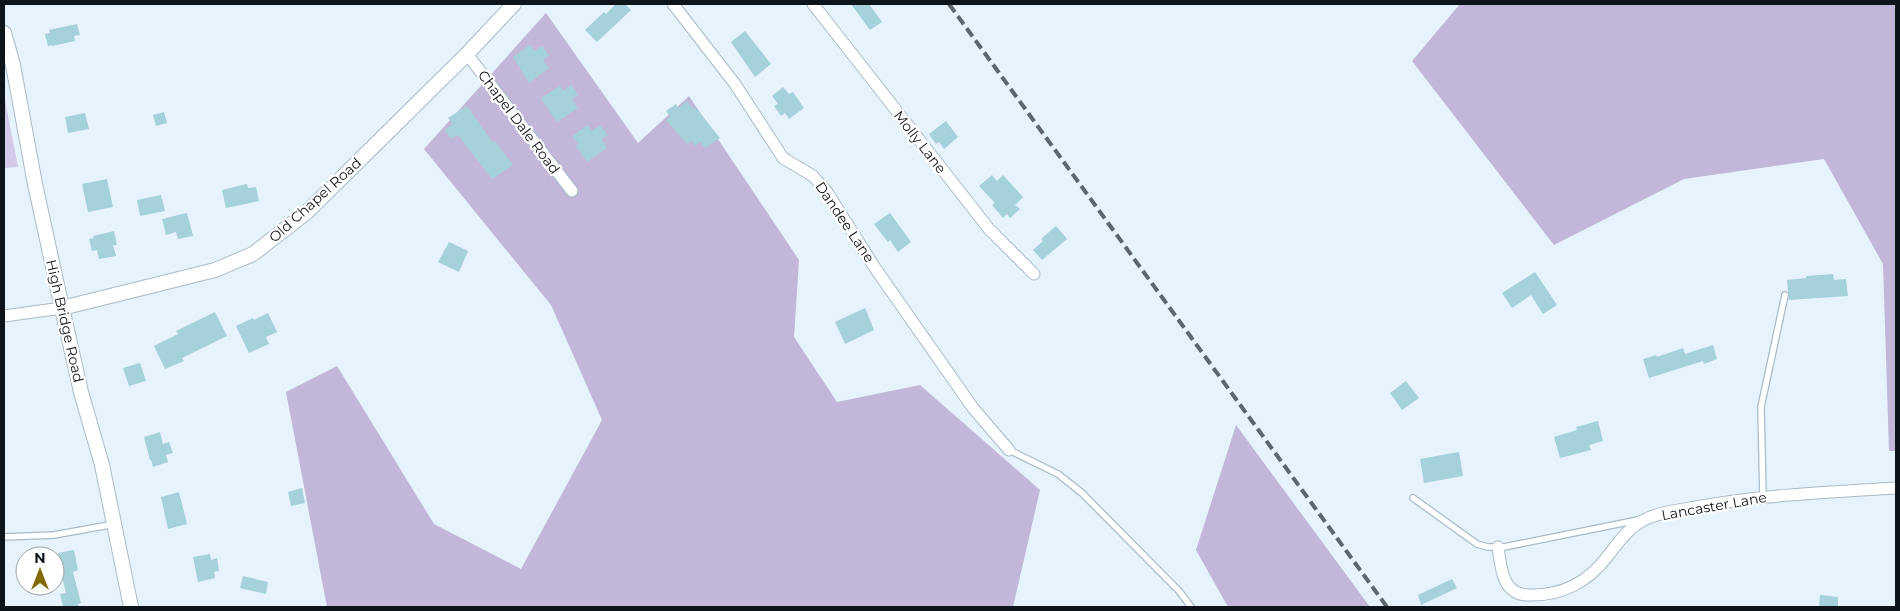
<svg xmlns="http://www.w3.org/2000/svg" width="1900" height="611" viewBox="0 0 1900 611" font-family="Montserrat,sans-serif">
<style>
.green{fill:#d3c9e9}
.forest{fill:#c2b7d8}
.building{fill:#a5d1da}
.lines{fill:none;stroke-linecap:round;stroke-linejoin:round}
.service-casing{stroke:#a7bbca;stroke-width:8}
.minor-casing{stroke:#a7bbca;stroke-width:13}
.tertiary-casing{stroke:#a7bbca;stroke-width:16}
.service{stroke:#fff;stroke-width:5.5}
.minor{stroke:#fff;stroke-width:11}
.tertiary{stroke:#fff;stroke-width:14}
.rail{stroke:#5d666d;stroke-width:4;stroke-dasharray:10 5;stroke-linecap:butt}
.labels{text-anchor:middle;stroke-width:4.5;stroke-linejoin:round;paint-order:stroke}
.street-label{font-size:14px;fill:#0d141a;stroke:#fff}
</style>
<rect width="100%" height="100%" fill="#e6f2fc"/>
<!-- green -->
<path class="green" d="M4,95l14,72 -14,1z"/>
<!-- forest -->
<path class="forest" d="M1460,4h436v447h-7l-6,-187 -59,-105 -140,20 -130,66 -142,-184z
M546,13l92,130 51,-47 110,164 -5,77 43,65 83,-17 120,105 -27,117h-686l-41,-215 51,-26 97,158 87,45 81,-149 -51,-115 -127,-156z
M1236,425l134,182h-142l-32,-57z"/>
<!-- building -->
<path class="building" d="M616,4h9l6,6 -34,32 -12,-12 19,-18 2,2z
M851,4h18l13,18 -12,8z
M77,24l3,11 -6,1 1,5 -23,5v-1l-4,1 -3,-12 5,-1 -1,-3z
M745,31l26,33 -16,13 -24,-35z
M530,45l4,6 8,-5 7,9 -6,5 6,8 -20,15 -16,-26z
M571,85l7,10 -6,4 6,9 -21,14 -16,-24 19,-12 3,5z
M783,87l6,7 4,-2 11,16 -15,11 -4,-6 -4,3 -7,-10 4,-2 -6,-8z
M687,101l6,8 2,-2 25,31 -15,10 -5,-6 -5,4 -3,-5 -5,3 -21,-24 4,-3 -4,-6 10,-7 2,4z
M467,106l26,37 2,-2 18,24 -21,14 -34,-44 -7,4 -6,-9 8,-6 -5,-6z
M164,112l3,11 -11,3 -3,-11z
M85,113l4,16 -21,4 -3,-16z
M946,121l12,16 -14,12 -5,-7 -3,2 -7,-10z
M588,125l4,6 8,-6 8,10 -6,4 5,9 -20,14 -11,-16 2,-2 -6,-8z
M992,175l5,6 6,-6 20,22 -8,8 5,4 -10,9 -3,-4 -4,4 -11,-13 3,-2 -16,-17z
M107,179l6,28 -25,5 -6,-28z
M247,184l1,4 8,-1 3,14 -33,7 -4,-18z
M161,195l4,16 -25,5 -3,-16z
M187,213l6,23 -15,3 -2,-7 -10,3 -4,-16z
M890,213l21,29 -13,10 -8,-12 -2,2 -14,-18z
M1056,226l11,13 -25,21 -9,-10 10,-9 -2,-2z
M114,231l3,14h-4l3,11 -17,3 -2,-9 -5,1 -3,-12 5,-1 -1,-2z
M449,242l19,9 -9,21 -21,-10z
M1535,272l22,33 -14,9 -12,-19 -19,13 -10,-15z
M1833,274l1,6 12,-1 2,17 -59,4 -2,-20 19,-2v-2z
M865,308l9,22 -29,14 -10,-22z
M215,312l12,24 -45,22 2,3 -19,8 -11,-23 24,-12 -2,-3z
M268,313l9,19 -11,5 3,7 -20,9 -13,-27 17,-8 1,2z
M1713,345l4,14 -13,5 -1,-3 -54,17 -6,-19 13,-4 1,2 26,-9 2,6z
M140,363l6,18 -17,5 -6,-18z
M1406,381l13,17 -17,12 -12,-17z
M1598,421l5,20 -14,4 2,5 -31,8 -6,-21 23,-7 -1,-3z
M160,432l3,12 6,-2 4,11 -7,2 2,7 -15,5 -2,-7h-1l-6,-23z
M1459,452l4,24 -39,7 -4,-24z
M302,488l3,15 -14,3 -3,-14z
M179,492l8,32 -19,5 -7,-32z
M74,550l4,20 -5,2 8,31 -3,1 1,3h-16l-3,-13 6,-1 -9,-36h2l-1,-4z
M210,554l1,6 6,-2 2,13 -5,1 1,6 -17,4 -5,-25z
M243,576l25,6 -2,12 -26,-6z
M1452,579l5,9 -36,17 -3,-10z
M1820,595l18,2v10h-19z"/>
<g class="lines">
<!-- service casing -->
<g class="service-casing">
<path id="service" d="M1009,450l49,24 24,19 97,98 12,16
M1413,498l64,46 11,3h16l134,-27
M1763,498l-2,-91 24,-112
M4,537l50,-2 61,-11"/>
</g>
<!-- minor casing -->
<g class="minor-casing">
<path id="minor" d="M673,4l62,80 48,74 30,18 14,16 48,76 98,140 36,42
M813,4l176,225 45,45
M467,54l105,137
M4,316l58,-8
M1498,547c3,21 4,48 31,48 32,1 59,-13 78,-38 11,-14 21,-29 37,-37 15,-8 35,-10 52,-13 66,-12 133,-15 200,-19"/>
</g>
<!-- tertiary casing -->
<g class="tertiary-casing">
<path id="tertiary" d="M4,33l9,32 22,119 27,124 19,84 21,73 29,142
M62,308l153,-38 38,-16 54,-42 160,-158 47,-50"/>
</g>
<!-- service -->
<use href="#service" class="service"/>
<!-- minor -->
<use href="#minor" class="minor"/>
<!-- tertiary -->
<use href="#tertiary" class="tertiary"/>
<!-- rail -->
<path class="rail" d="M949,4l438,603"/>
</g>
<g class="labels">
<!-- street labels -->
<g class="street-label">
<text transform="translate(519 122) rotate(53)" y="5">Chapel Dale Road</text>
<text transform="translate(920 142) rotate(52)" y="5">Molly Lane</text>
<text transform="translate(315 200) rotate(-42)" y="5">Old Chapel Road</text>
<text transform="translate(845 222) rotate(56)" y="5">Dandee Lane</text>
<text transform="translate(65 321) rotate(77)" y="5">High Bridge Road</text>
<text transform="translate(1714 506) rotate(-10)" y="5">Lancaster Lane</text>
</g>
</g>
<!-- border -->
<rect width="1900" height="611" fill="none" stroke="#0d141a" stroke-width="10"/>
<!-- north arrow -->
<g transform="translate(40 571)"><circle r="24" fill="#ffffff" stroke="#9ea1a3"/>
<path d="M0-4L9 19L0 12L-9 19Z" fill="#826902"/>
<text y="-8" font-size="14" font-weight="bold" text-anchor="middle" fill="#0d141a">N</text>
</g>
</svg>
